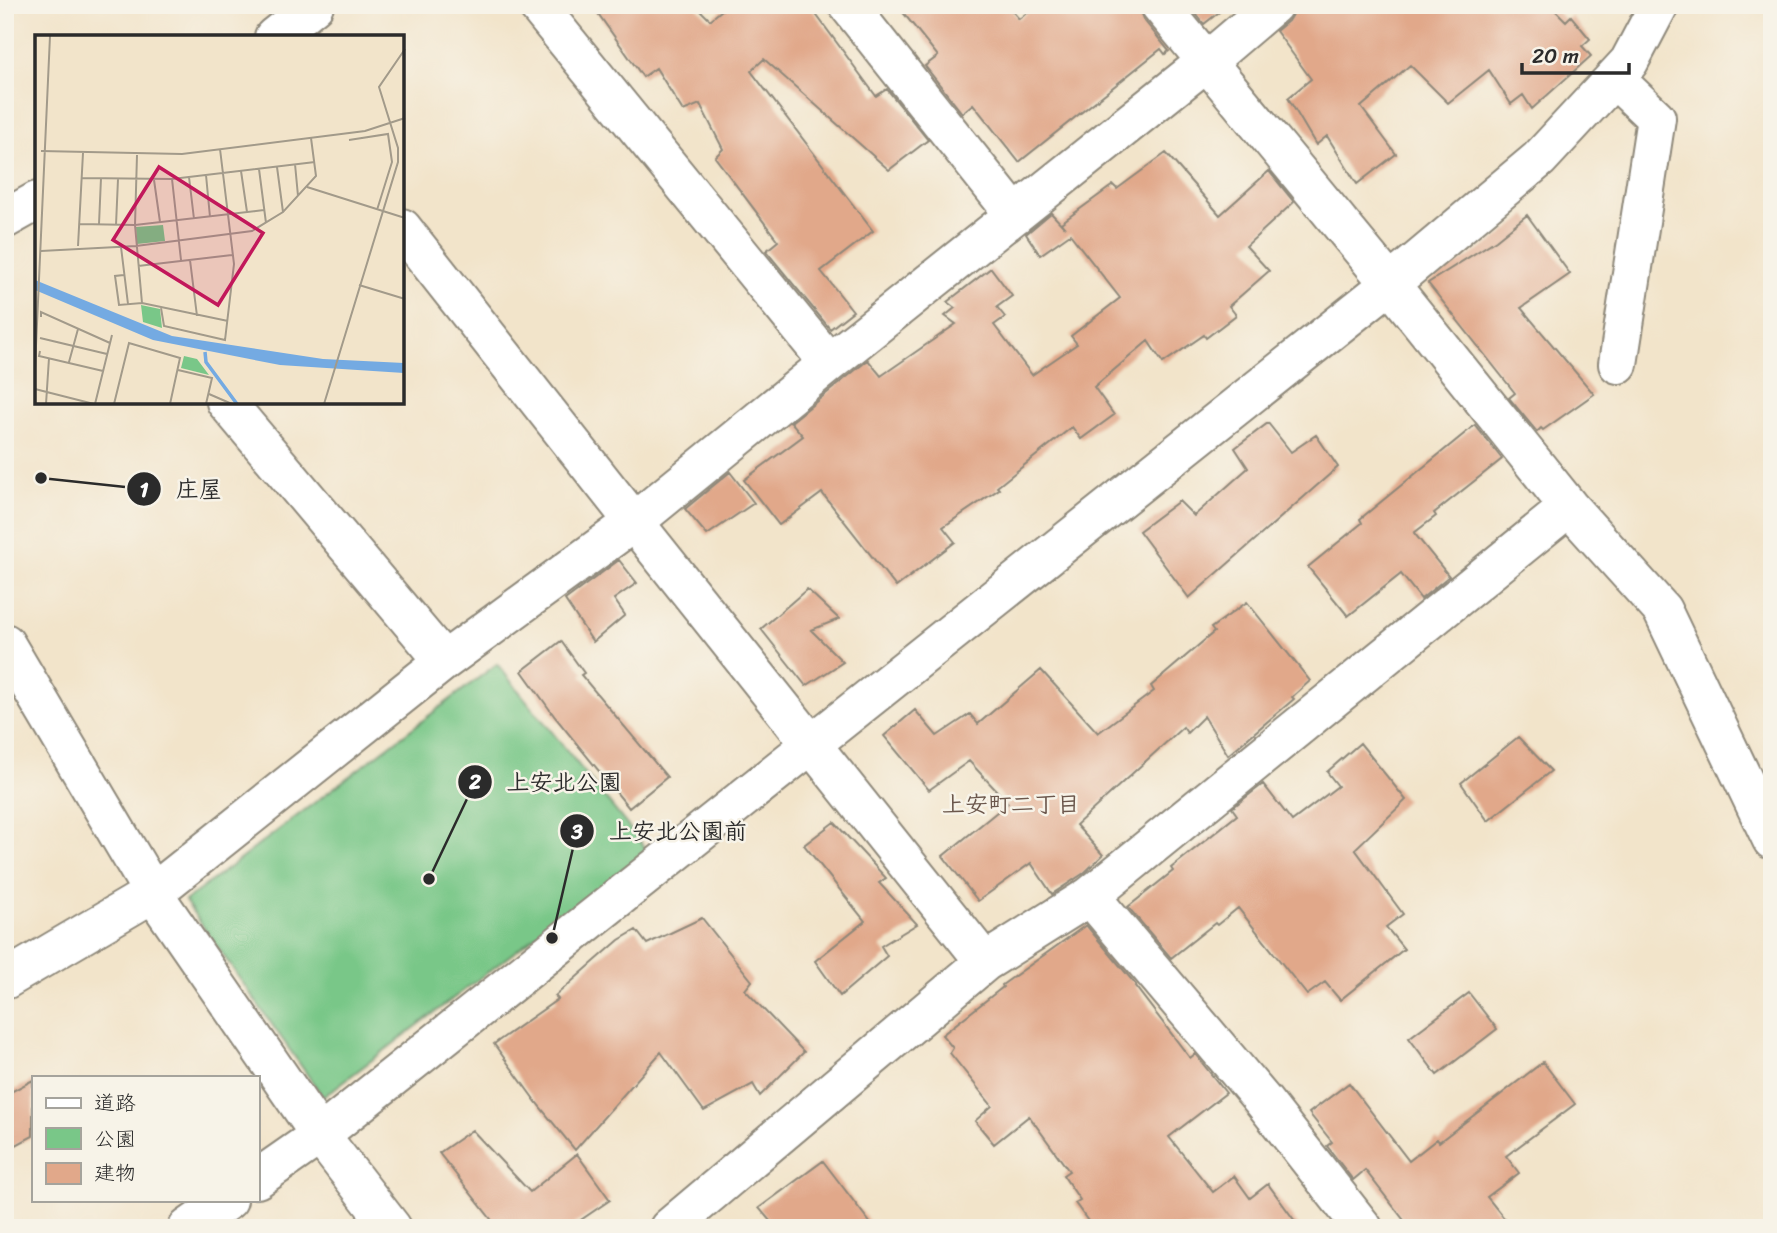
<svg xmlns="http://www.w3.org/2000/svg" width="1777" height="1233" viewBox="0 0 1777 1233" font-family="Sriracha,'Klee One',sans-serif">
<style>
.green{fill:#79c788;stroke:#52795a;stroke-width:2}
.building{fill:#e1a88a}
.lines{fill:none;stroke-linecap:round;stroke-linejoin:round}
.minor-casing{stroke:#8e887a;stroke-width:42}
.minor{stroke:#fff;stroke-width:38}
.labels{text-anchor:middle;stroke-width:5;stroke-linejoin:round;paint-order:stroke}
.neighbourhood-label{font-size:23px;font-weight:bold;fill:#6b574c;stroke:#f7f3e8}
.inset-river{fill:none;stroke:#74aae2;stroke-width:3.5}
.inset-road{fill:none;stroke:#a29a8a;stroke-width:2}
.view{fill:#c2185b;fill-opacity:0.15;stroke:#c2185b;stroke-width:3.5}
.inset-edge{fill:none;stroke:#2b2b2b;stroke-width:3.5}
.leader{fill:none;stroke:#2b2b2b;stroke-width:2.5}
.callout-dot{fill:#2b2b2b;stroke:#f7f3e8;stroke-width:2.5}
.mark-label{font-size:21px;text-anchor:middle;font-weight:bold;fill:#fff}
.callout-label{font-size:23px;text-anchor:middle;font-weight:bold;fill:#2b2b2b;stroke:#f7f3e8;stroke-width:5;stroke-linejoin:round;paint-order:stroke}
</style>
<rect width="100%" height="100%" fill="#f7f3e8"/>
<filter id="ink" filterUnits="userSpaceOnUse"><feTurbulence type="fractalNoise" baseFrequency=".0143" numOctaves="2"/><feDisplacementMap in="SourceGraphic" scale="14" xChannelSelector="R" yChannelSelector="G"/><feConvolveMatrix kernelMatrix="1 2 1 2 8 2 1 2 1" color-interpolation-filters="sRGB"/></filter>
<filter id="wash" filterUnits="userSpaceOnUse"><feTurbulence type="fractalNoise" baseFrequency=".00686" numOctaves="4" result="noise"/><feDisplacementMap in="SourceGraphic" scale="28" xChannelSelector="R" yChannelSelector="G"/><feGaussianBlur stdDeviation="1.57" result="paint"/><feColorMatrix in="noise" values="0 0 0 0 0 0 0 0 0 0 0 0 0 0 0 0 0 1.4 0 .05"/><feComposite in="paint" operator="in"/></filter>
<g filter="url(#wash)">
<rect width="100%" height="100%" fill="#f2e4ca"/>
<!-- green -->
<path class="green" d="M497,664l151,187 -325,246 -138,-196z"/>
<g id="blocks">
<!-- building -->
<path class="building" d="M592,5h103l15,15 18,-15h81l67,91 11,-7 41,51 -39,30 -125,-111 -13,12 122,160 -52,40 32,40 -23,18 -64,-78 12,-10 -63,-84 8,-8 -23,-45 -17,7 -27,-43 -13,9z
M897,5h110l12,14 18,-14h102v4l4,10 26,32 -4,3 -4,-5 -142,113 -46,-58 -11,9 -37,-47 13,-10z
M1189,5h39l-24,19z
M1294,5h256l16,16 5,-5 19,23 -8,7 9,10 -59,53 -9,-14 -12,9 -22,-34 -41,33 -38,-38 -49,42 35,47 -39,30 -30,-48 -11,9 -28,-47 23,-19 -35,-48 12,-10 5,-8z
M1166,153l54,62 49,-44 25,31 -48,44 23,25 -40,35 7,9 -30,23 -2,-3 -41,28 -15,-22 -54,46 20,28 -33,24 -9,-12 -75,60 2,2 -56,38 12,15 -59,45 -74,-94 -43,32 -35,-45 59,-44 -12,-14 77,-62 13,16 75,-52 -11,-8 10,-8 -8,-6 44,-34 21,28 -15,11 8,10 -11,8 38,50 45,-31 -6,-8 49,-38 -50,-64 -30,21 -14,-21 25,-21 14,15 -4,-5 52,-38 4,4z
M1527,215l43,59 -49,34 73,86 -51,36 -2,-2 -4,4 -28,-34 6,-5 -87,-110 68,-43z
M1268,423l23,29 25,-17 22,32 -149,131 -50,-67 40,-30 15,15 54,-48 -13,-20z
M1475,425l27,34 -68,54 2,3 -22,17 35,43 -28,23 -20,-25 -53,42 -40,-49 54,-44 -2,-4z
M730,472l24,31 -47,32 -22,-26z
M619,560l18,23 -23,16 11,16 -32,27 -28,-42z
M807,589l32,30 -28,11 32,32 -37,24 -45,-57z
M1247,602l63,79 -18,16 2,2 -66,56 -24,-39 -17,17 -4,-6 -107,98 27,30 -19,18 -32,21 -21,-31 -53,38 -35,-45 65,-53 -39,-42 -40,29 -45,-54 31,-26 22,26 33,-22 8,10 63,-54 57,63 56,-42 -3,-5 63,-54 -3,-4z
M561,641l23,32 -3,2 86,102 -38,31 -74,-91 -33,-46z
M1518,737l33,34 -63,50 -27,-38z
M1360,743l46,57 -51,49 48,65 -17,13 18,22 -64,51 -15,-18 -18,13 -69,-87 -21,17 -2,-2 -44,35 -43,-51 45,-36 -2,-3 66,-53 -5,-7 31,-24 29,37 46,-35 -11,-14z
M834,822l52,56 -7,5 38,41 -36,22 6,10 -47,40 -25,-35 50,-40 -61,-76z
M702,918l50,63 -7,9 59,62 -44,44 -7,-12 -49,27 -43,-59 -86,98 -39,-48 -42,-58 64,-45 -3,-3 64,-56 17,-10 11,14z
M1086,925l50,60 -1,1 55,72 5,-4 31,39 -57,44 44,55 21,-16 16,22 18,-14 32,44h-207l-18,-25 5,-3 -17,-25 6,-4 -40,-55 -35,28 -19,-23 17,-15 -42,-53 3,-5 -11,-13 61,-48 -1,-2z
M1469,993l28,36 -60,46 -28,-37z
M1543,1062l32,42 -69,52 13,17 -32,24 25,31h-102l-45,-58 -12,10 -26,-34 5,-4 -23,-29 40,-30 60,78 28,-22 2,3z
M33,1080v56l-28,15v-56z
M472,1130l58,62 47,-38 33,46 -41,28h-71l-59,-75z
M823,1161l51,67h-98l-17,-20z"/>
</g>
</g>
<g filter="url(#ink)">
<use href="#blocks" fill-opacity="0" stroke="#8e887a" stroke-width="2"/>
<g class="lines">
<!-- minor casing -->
<g class="minor-casing">
<path id="minor" d="M537,5l292,358
M848,5l167,210
M1160,5l230,279 179,223 93,103 110,230
M274,37l40,-32
M1614,78l42,40 -38,246
M5,219l32,-18
M402,228l232,294 351,440
M226,402l218,259
M5,643l148,250 167,242 72,93
M1090,896l174,206 99,126
M5,980l148,-87 291,-232 190,-139 195,-159 377,-301 67,-57
M257,1179l63,-44 1070,-851 149,-125 90,-97 30,-57
M188,1228l40,-28
M669,1228l316,-266 105,-66 479,-389"/>
</g>
<!-- minor -->
<use href="#minor" class="minor"/>
</g>
</g>
<g class="labels">
<!-- neighbourhood labels -->
<g class="neighbourhood-label">
<text x="1011" y="812">上安町二丁目</text>
</g>
</g>
<!-- overview -->
<g transform="translate(35 35)">
<rect width="369" height="369" fill="#f2e4ca"/>
<path d="M128,190l2,16 -28,3 -1,-17zM106,270l19,4 2,19 -19,-6zM149,321l13,3 12,16 -28,-7z" fill="#79c788"/>
<path d="M0,245l137,56 151,23 81,4v10l-124,-8 -127,-25 -118,-50z" fill="#74aae2"/>
<path class="inset-river" d="M170,317l1,10 31,42"/>
<path class="inset-road" d="M314,105l39,-6 4,28 -15,48M6,116l141,3 183,-23 40,-13M102,120l-2,70 7,78M260,129l3,32M242,132l6,45M224,134l7,54M206,136l6,41M171,140l4,42M154,142l5,42M47,143l90,1 143,-17M137,144l9,81M119,145l6,42M272,152l98,31M44,189l56,1 129,-15M64,189l2,-46M81,190l2,-46M43,211l5,-93M86,212l7,57M6,216l95,-5 116,-15 31,-19 33,-36 -5,-38M155,225l7,56M103,231l94,-11M89,240l-9,1 4,29 23,-2 86,18M324,250l46,14M126,273l3,18 61,14 9,-76 -14,-115M6,282v-5l69,31M5,303l67,16M5,316l-1,5 64,15M34,327l9,-33M0,333l15,-332M143,335l34,8 -6,26M0,354l59,15M174,359l23,10M11,369l3,-46M60,369l17,-69M79,369l15,-61 51,15 -10,46M289,369l74,-242v-14l-19,-61 26,-38"/>
<path class="view" d="M124,132l104,66 -45,72 -105,-65z"/>
<rect width="369" height="369" class="inset-edge"/>
</g>
<!-- callouts -->
<path class="leader" d="M41 478L144 489M429 879L475 782M552 938L577 831"/>
<g class="callout-dot">
<circle cx="41" cy="478" r="7"/>
<circle cx="429" cy="879" r="7"/>
<circle cx="552" cy="938" r="7"/>
<circle cx="144" cy="489" r="18"/>
<circle cx="475" cy="782" r="18"/>
<circle cx="577" cy="831" r="18"/>
</g>
<g class="mark-label">
<text x="144" y="497">1</text>
<text x="475" y="789">2</text>
<text x="577" y="839">3</text>
</g>
<g class="callout-label">
<text x="199" y="497">庄屋</text>
<text x="564" y="790">上安北公園</text>
<text x="678" y="839">上安北公園前</text>
</g>
<!-- margin -->
<rect width="1777" height="1233" fill="none" stroke="#f7f3e8" stroke-width="28"/>
<!-- legend -->
<rect x="32" y="1076" width="228" height="126" fill="#f7f3e8" stroke="#a5a39c" stroke-width="2"/>
<rect x="46" y="1098" width="35" height="10" fill="#ffffff" stroke="#a5a39c" stroke-width="2"/>
<text x="94" y="1110" font-size="21" fill="#2b2b2b">道路</text>
<rect x="46" y="1128" width="35" height="21" fill="#79c788" stroke="#a5a39c" stroke-width="2"/>
<text x="94" y="1146" font-size="21" fill="#2b2b2b">公園</text>
<rect x="46" y="1163" width="35" height="21" fill="#e1a88a" stroke="#a5a39c" stroke-width="2"/>
<text x="94" y="1180" font-size="21" fill="#2b2b2b">建物</text>
<!-- scale -->
<path d="M1522 63v10h107v-10" fill="none" stroke="#2b2b2b" stroke-width="3.5"/>
<text x="1532" y="63" font-size="21" fill="#2b2b2b" stroke="#f7f3e8" stroke-width="5" paint-order="stroke">20 m</text>
</svg>
